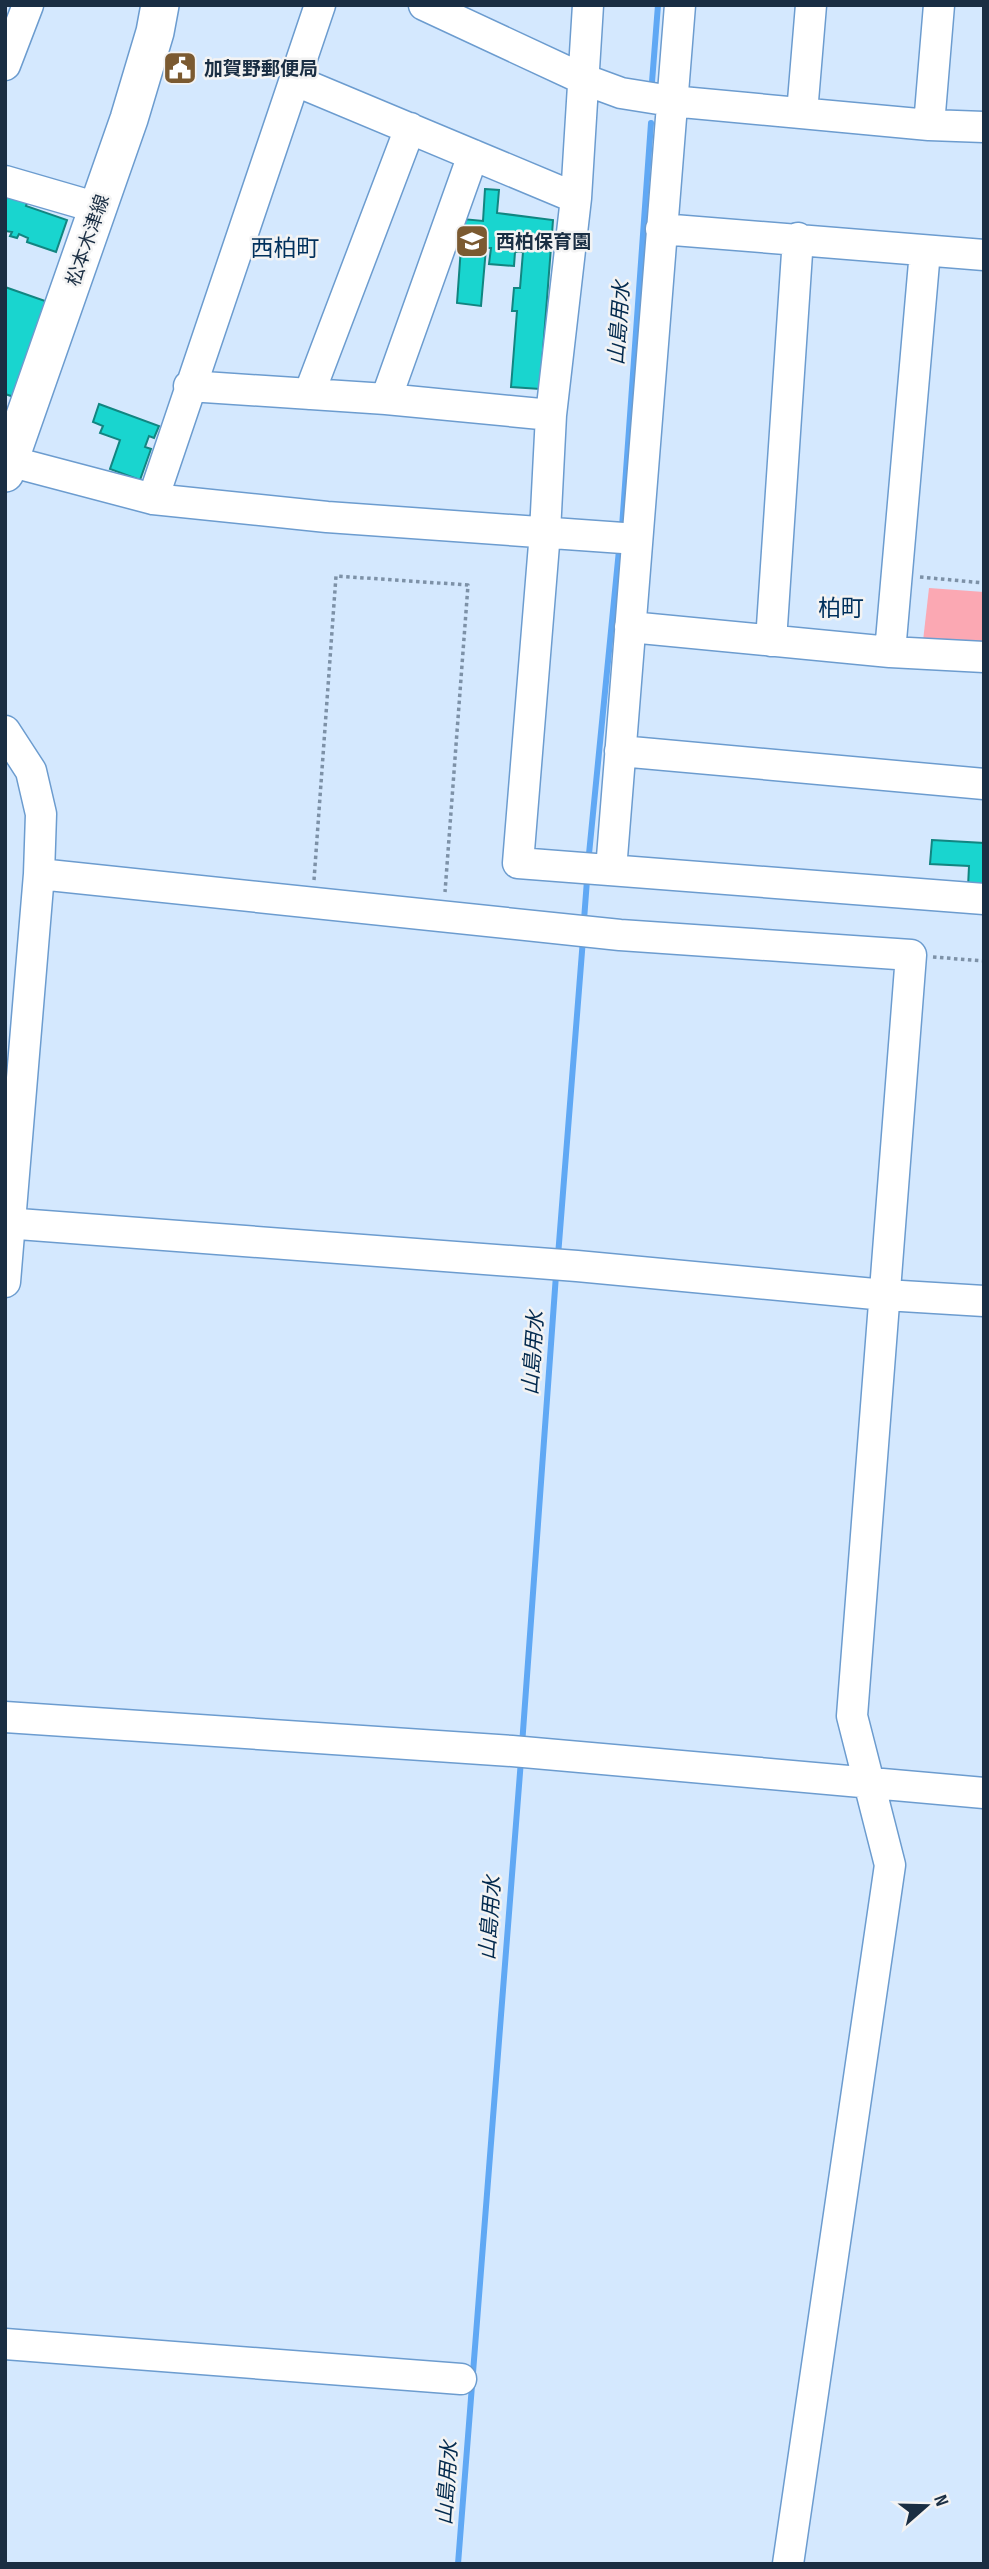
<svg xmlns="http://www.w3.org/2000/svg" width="989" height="2569" viewBox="0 0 989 2569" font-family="'Sofia Sans Condensed','Noto Sans JP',sans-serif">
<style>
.green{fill:#fba8b3}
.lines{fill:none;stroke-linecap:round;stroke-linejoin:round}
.stream{stroke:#60a8f4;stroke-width:6}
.building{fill:#19d5cf;stroke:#128581;stroke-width:2}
.minor-casing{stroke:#6c9ccf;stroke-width:33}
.major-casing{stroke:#6c9ccf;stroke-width:40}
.path{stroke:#7d91a7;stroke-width:3.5;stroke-dasharray:3.5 3.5;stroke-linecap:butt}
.minor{stroke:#fff;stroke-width:30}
.major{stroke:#fff;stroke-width:37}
.labels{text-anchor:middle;stroke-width:5;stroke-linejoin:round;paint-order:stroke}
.poi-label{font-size:19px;font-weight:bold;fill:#1a2e43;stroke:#f3f3f3;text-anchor:start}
.street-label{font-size:19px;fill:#1a2e43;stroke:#f3f3f3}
.water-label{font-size:21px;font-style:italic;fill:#032a4e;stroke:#f3f3f3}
.quarter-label{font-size:23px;fill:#00305c;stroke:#f3f3f3}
</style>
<rect width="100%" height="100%" fill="#d4e8fe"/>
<!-- green -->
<path class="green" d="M929,588l55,4v54l-61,-5z"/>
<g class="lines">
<!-- stream -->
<path class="stream" d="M652,82l6,-77
M622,527l29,-404
M589,854l30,-304
M584,920l3,-40
M558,1256l25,-317
M522,1745l34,-470
M458,2564l63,-804"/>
</g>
<!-- building -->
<path class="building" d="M5,186l25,9 -4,11 41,14 -11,32 -29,-10 1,-4 -9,-4 -2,4 -7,-2 2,-4 -7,-1z
M485,189l14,1 -2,23 56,7 -1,14h5l-1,13h-5l-11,142 -29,-2 6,-76h-5l2,-23h6l3,-36h-8l-1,14 -25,-2 2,-16h-5l-5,58 -24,-3 6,-84 20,2z
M5,287l63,22 -54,88 -9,-3z
M99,404l60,22 -5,12 -5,-2 -4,11 6,2 -11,31 -30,-11 10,-29 -20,-7 3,-7 -10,-4z
M932,840l52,3v45l-16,-1 1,-21 -39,-2z"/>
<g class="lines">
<!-- minor casing -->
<g class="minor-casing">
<path id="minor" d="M424,5l159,74 38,14 50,8 258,24 55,2
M588,5l-12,193 -25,217 -6,117 -27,331 466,36
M5,65l23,-60
M296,81l280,117
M802,113l9,-108
M929,125l10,-120
M5,181l93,27
M661,229l323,26
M189,386l197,13 165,16
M309,394l101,-266
M386,399l87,-244
M5,460l148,39 174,18 310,22
M153,499l167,-494
M630,627l260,25 94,5
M771,641l27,-403
M890,652l35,-401
M5,731l26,40 10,43 -2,60 -34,408
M620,751l364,33
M611,870l69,-865
M39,874l581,61 291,20 -59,761 38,149 -102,699
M5,1223l572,43 308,29 99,6
M5,1717l507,34 472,42
M5,2344l456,35"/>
</g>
<!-- major casing -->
<g class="major-casing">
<path id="major" d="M5,473l124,-354 26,-87 5,-27"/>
</g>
<!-- path -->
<path class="path" d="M920,577l64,6
M314,880l22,-304 132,9 -23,307
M933,957l51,4"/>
<!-- minor -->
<use href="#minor" class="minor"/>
<!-- major -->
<use href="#major" class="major"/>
</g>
<!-- icons -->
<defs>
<g id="civic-square" transform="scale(1.75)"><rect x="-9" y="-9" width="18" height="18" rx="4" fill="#7b5a31" stroke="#f3f3f3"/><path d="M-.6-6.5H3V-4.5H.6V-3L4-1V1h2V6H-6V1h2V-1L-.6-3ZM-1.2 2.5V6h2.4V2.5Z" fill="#fff"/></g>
<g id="school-square" transform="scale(1.75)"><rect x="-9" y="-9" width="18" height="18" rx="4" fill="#7b5a31" stroke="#f3f3f3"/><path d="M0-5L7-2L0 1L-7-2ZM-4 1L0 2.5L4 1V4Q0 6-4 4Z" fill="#fff"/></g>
</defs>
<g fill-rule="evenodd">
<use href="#civic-square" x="180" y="68"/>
<use href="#school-square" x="472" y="241"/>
</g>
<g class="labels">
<!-- poi labels -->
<g class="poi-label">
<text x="204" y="75">加賀野郵便局</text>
<text x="496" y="248">西柏保育園</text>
</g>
<!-- street labels -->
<g class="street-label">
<text transform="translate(87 240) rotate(-71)" y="7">松本木津線</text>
</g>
<!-- water labels -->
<g class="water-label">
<text transform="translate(619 323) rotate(-86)" y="7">山島用水</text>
<text transform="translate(533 1353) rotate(-86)" y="7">山島用水</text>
<text transform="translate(490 1918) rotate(-86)" y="7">山島用水</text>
<text transform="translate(447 2483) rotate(-86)" y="7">山島用水</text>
</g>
<!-- quarter labels -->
<g class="quarter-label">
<text x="285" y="256">西柏町</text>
<text x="841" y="616">柏町</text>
</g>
</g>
<!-- border -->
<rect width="989" height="2569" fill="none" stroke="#1a2e43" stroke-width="14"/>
<!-- north arrow -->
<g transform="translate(926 2506) rotate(70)" stroke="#f3f3f3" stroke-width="5" paint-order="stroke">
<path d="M0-5L12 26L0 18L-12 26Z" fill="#1a2e43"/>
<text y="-10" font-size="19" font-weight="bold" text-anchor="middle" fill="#1a2e43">N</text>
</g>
</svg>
